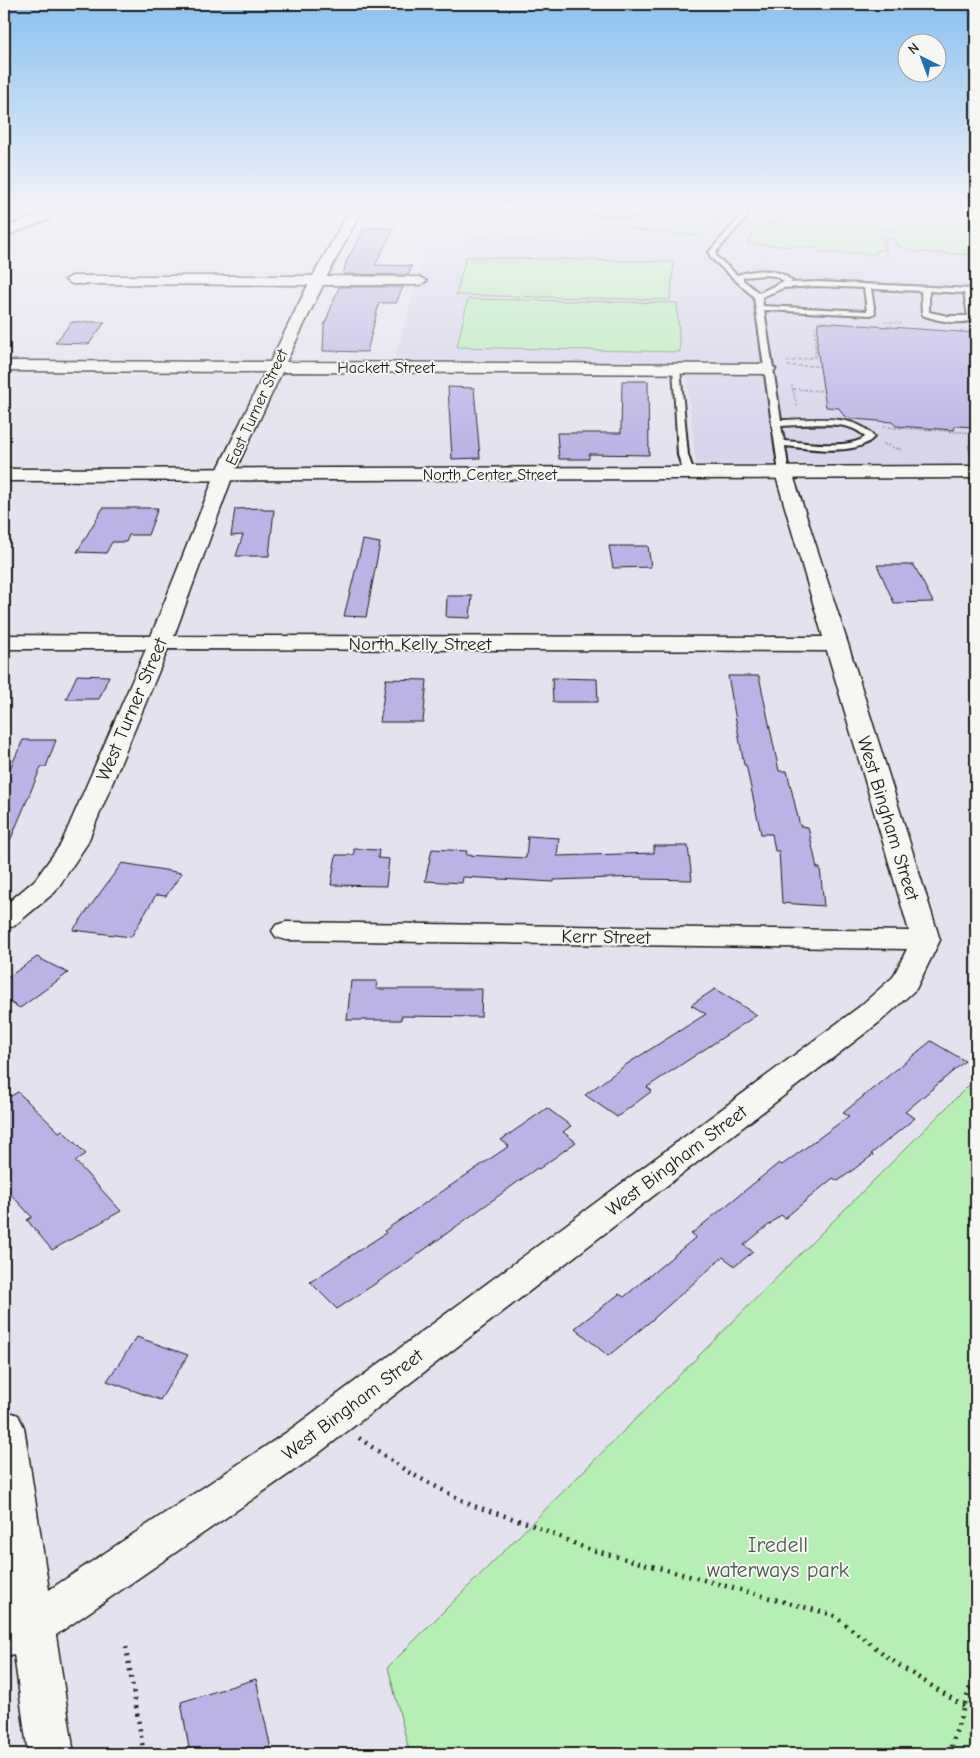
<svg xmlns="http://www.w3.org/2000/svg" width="980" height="1758" viewBox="0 0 980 1758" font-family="'Comic Neue',sans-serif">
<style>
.built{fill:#d7d4eb}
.green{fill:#b6efb3;stroke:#698668}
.building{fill:#bab3e5;stroke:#1c1c1c}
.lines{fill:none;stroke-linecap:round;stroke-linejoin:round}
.lane-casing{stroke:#1c1c1c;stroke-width:4}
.street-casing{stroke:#1c1c1c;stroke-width:3}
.secondary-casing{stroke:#1c1c1c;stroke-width:3}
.path-far1{stroke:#1c1c1c;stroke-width:2;stroke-dasharray:0.5 2;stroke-linecap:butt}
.path{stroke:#1c1c1c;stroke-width:4.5;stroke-dasharray:2 5.5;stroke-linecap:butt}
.lane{fill:#f6f6f2;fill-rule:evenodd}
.street{fill:#f6f6f2;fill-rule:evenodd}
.secondary{fill:#f6f6f2;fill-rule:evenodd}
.labels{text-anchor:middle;stroke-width:4;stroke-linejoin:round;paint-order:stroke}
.far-street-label{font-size:16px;fill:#1c1c1c;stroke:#f6f6f2}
.street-label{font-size:19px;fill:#1c1c1c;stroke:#f6f6f2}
.near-park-label{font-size:22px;fill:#4a5b49;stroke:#f6f6f2}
</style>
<rect width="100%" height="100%" fill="#e4e2ee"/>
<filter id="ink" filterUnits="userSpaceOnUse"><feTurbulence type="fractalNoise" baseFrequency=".02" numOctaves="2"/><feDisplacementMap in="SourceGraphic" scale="10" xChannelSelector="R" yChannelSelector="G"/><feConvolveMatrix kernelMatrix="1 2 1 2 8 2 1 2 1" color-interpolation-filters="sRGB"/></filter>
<g filter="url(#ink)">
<!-- built -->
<path class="built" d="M613,206l271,2v-2h92v258h-280l-11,-101 -291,-1 32,-114h34l7,-14 115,9z"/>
<!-- green -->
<path class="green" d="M654,206l70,6 -23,24 -71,-7z
M891,206h85v49l-59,-3 -21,-6 -1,-7 -12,-1 1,11 -8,2 1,3 -59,-2v-4l-71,-4c15,-36 97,-32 130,-31l4,17h13z
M466,257l208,5 -4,38 -214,-5z
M468,299l209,4 3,49 -223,-5z
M976,1078v676h-566l-22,-87z"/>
<!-- building -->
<path class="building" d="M365,228h29l-19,37 37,1 -4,9 -65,-1 4,-14z
M339,287h64l-7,16h-17l-12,49 -44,-1 1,-25z
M72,322h33l-16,22 -34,-1z
M818,322l158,11v94l-21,-1 -1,4 -58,-4 -4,-4 -39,-3 -9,-3 -5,-8 -13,-1 -9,-59z
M622,381h26l1,74 -60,-1v5h-30l-2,-26h64z
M448,387l26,1 6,70 -28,1z
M103,508h55l-10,27h-19l-3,7h-14l-6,11 -29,-1z
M263,508v2h11l-5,46h-33l7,-21 -12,1 4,-27z
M363,540l17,3 -14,74 -22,-1z
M609,546h39l3,21 -38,1z
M877,565h37l19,37 -39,1z
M447,596h25l-2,22 -24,-1z
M77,675l32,1 -10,23h-33z
M728,676h31l20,95h8l13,55 8,1 9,41h3l4,38 -42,-3 -3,-52h-4l-3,-17h-11l-15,-69h-2z
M552,678l45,1 1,23h-45z
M386,679l41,1 -4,42h-43z
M23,740h33l-10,27h-5l-37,88v-73z
M528,836l31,2 -2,18 97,-3v-7h34l4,34 -50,-1v-2l-88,3v2l-91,-5 -1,6 -37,-2 7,-32 35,2 -1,4 60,3z
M354,849l25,1 -1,8 11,1 -3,27 -55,-1 5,-30h18z
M122,863l60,10 -16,23 -10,-1 -25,42 -58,-7z
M37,957l31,16 -48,35 -16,-9v-19z
M351,981h26l-1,8h106l-1,28 -80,-1v4h-54z
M715,989l42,26 -110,72 5,4 -35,26 -32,-22 42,-31 79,-50 -15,-9z
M931,1041l34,20 -60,51 10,6 -44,36 2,1 -35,26 -5,-3 -48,40 -4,-3 -37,30 9,7 -18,14 -12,-9 -71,63 -44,36 -33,-28 44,-34 5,3 72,-60 -5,-3 88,-71 3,2 67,-49 -6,-3z
M18,1092l41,40 3,-2 24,24 -11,7 46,50 -69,39 -25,-30 5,-3 -28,-30v-87z
M547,1108l24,18 -8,6 13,10 -37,27 -2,-1 -138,100 -62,41 -27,-27 76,-49 -2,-2 125,-85 -8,-6z
M137,1337l51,18 -28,45 -53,-19z
M256,1679l16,75h-82l-9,-52z"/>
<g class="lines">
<!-- lane casing -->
<g class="lane-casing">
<path id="lane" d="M740,206h6l2,7 -3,6 -29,33v4l21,19c18,-6 41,-8 55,6l-2,2 27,-1 159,7v4h-5l5,25c-14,9 -40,2 -54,-3l-1,-24 -50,-2 4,24 -4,2 -107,-5 17,110c28,0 74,-8 93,17 -17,20 -66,11 -89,9l4,27 -5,3 -5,-3 -25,-176 -43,-39 -2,-6 30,-34 3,-5zM765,275l10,1 9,5 -25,12 -16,-13v-3zM817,286l47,2 3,23 -104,-5 -1,-9 21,-9zM929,291l35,2 4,23h-20l-19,-4zM798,425c20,0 53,-5 67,12 -16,13 -61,5 -81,4l-3,-15z
M673,367l7,2 8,86 6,18 -5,3 -5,-3 -6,-18z"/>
</g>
<!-- street casing -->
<g class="street-casing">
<path id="street" d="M352,206h12l-37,70 93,1 7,4 -7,4h-97l-37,77 482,2 8,5 -8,5 -486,-2 -49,103 -59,161 649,1 -48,-164 2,-4h14l57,175 92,296 -24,49 -35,32 -566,435 -259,179 18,119h-46l-14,-100 -10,3v-42l5,-2 -5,-39v-164l14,5 6,12 25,163 238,-158 572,-425 34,-30 14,-28 -621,-9 -10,-3 -4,-6 4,-6 10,-3 623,9 -82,-280 -659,-2 -81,195 -32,48 -41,34 -10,3v-23l31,-26 26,-36 85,-195h-142v-14l147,1 64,-161 50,-103 -261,-1v-10l266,1 38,-77 -236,-1 -7,-4 7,-4h241z
M554,206c15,0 76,-4 84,7l-6,4 -72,-7z
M44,212l7,4 -2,3 -45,18v-9z"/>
</g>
<!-- secondary casing -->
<g class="secondary-casing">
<path id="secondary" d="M976,466v12l-972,3v-12z"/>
</g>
<!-- path-far1 -->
<path class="path-far1" d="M886,240v16
M885,322l17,1
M787,362l28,-5v-31
M788,366h32
M792,386l5,20
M793,389l30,2
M884,427l92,6
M883,444l20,6
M970,451l-2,-4 8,-11"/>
<!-- path -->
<path class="path" d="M359,1438l49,34 63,33 59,19 55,24 248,67 64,49 68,43 11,3
M126,1647l18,107
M949,1754l27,-86"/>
<!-- lane -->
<use href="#lane" class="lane"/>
<!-- street -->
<use href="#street" class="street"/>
<!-- secondary -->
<use href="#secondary" class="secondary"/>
</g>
</g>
<!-- sky -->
<linearGradient id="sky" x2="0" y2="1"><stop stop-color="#8ac2f0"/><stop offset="0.46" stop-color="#f3f2f7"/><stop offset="1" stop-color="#f3f2f7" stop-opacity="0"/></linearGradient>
<rect width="980" height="452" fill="url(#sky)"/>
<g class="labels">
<!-- far-street labels -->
<g class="far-street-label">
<text x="386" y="373">Hackett Street</text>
<text transform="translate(256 407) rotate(-65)" y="6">East Turner Street</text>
<text x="490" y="480">North Center Street</text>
</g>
<!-- street labels -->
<g class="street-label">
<text x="420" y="650">North Kelly Street</text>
<text transform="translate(131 709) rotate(-67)" y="7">West Turner Street</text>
<text transform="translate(889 818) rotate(73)" y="7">West Bingham Street</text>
<text transform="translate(606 936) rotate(1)" y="7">Kerr Street</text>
<text transform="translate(676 1160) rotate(-37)" y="7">West Bingham Street</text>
<text transform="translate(352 1404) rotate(-37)" y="7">West Bingham Street</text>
</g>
<!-- near-park labels -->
<g class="near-park-label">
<text x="778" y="1552">Iredell<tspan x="778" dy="25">waterways park</tspan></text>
</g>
</g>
<!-- margin -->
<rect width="980" height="1758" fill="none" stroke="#f6f6f2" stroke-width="20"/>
<rect x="10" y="10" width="960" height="1738" fill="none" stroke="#1c1c1c" stroke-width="2" filter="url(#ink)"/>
<!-- north arrow -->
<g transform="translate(922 58) rotate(318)"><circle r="24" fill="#f6f6f2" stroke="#9f9f9c"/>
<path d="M0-4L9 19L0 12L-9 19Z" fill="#1f6fb2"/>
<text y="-8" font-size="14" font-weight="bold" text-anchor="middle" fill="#1c1c1c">N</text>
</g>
</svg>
